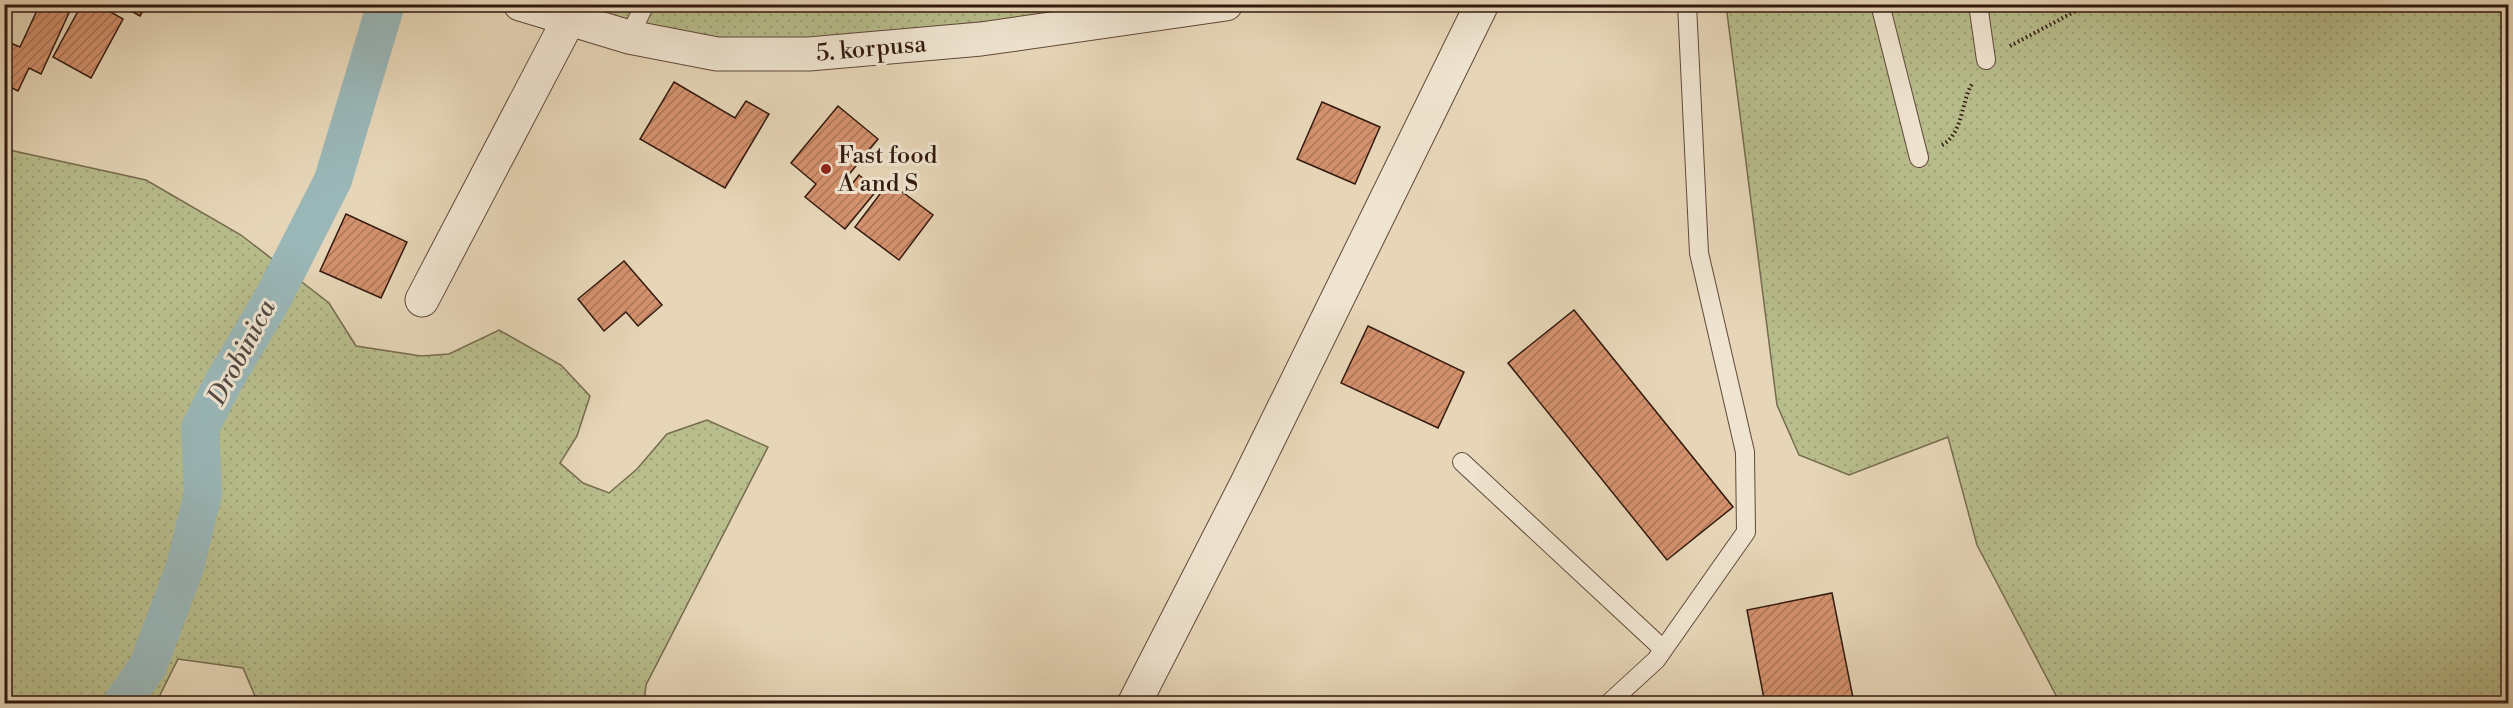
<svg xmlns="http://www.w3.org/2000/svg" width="2513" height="708" viewBox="0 0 2513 708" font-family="'Libre Bodoni',serif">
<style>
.green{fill:url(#green-dots);stroke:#766b4e;stroke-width:1.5}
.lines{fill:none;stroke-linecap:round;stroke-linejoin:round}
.canal{stroke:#9ab7b8;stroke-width:38}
.building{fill:url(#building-hatch);stroke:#33190f;stroke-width:1.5}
.service-casing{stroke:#604839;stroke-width:20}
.minor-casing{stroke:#604839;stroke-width:35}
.tertiary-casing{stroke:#604839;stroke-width:35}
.path{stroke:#33190f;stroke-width:4;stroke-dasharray:1.5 3;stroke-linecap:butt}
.service{stroke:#efe4d0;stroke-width:18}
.minor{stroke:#efe4d0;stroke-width:33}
.tertiary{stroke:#efe4d0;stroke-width:33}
.poi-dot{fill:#8f2418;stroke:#efe4d0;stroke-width:2}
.labels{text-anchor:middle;stroke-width:6;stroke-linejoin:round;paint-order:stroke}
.street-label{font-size:24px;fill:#33190f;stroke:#efe4d0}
.poi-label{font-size:24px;fill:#33190f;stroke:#efe4d0;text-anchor:start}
.water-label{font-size:26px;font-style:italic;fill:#524842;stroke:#efe4d0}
</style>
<defs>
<pattern id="green-dots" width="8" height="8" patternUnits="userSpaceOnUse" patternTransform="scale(1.5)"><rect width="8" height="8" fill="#b8bd8c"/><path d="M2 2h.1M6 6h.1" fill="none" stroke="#9fa278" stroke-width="1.8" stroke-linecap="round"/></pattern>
<pattern id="building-hatch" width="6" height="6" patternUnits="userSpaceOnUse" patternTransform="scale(1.5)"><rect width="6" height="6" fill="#d3916d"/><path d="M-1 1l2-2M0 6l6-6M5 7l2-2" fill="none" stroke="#ac7658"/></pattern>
</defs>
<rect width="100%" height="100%" fill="#e6d6b7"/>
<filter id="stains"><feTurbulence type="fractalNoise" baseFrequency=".00333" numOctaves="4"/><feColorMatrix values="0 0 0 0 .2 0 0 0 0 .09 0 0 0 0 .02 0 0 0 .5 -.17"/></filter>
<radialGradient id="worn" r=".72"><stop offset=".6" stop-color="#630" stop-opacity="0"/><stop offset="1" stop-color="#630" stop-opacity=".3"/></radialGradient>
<!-- green -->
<path class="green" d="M520,5h706l-417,49z
M1726,5h782v698h-448l-83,-158 -29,-108 -99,38 -50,-20 -22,-50z
M5,149l141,31 95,55 88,68 27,43 65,10 28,-2 50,-24 62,35 29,31 -13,40 -17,27 23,20 26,10 28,-24 30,-35 40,-14 61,27 -122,238 -2,18h-386l-15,-35 -65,-9 -22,44h-151z"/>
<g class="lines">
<!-- canal -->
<path class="canal" d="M121,704l27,-38 37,-99 18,-74 -3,-65 23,-45 50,-85 60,-118 53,-176"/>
</g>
<!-- building -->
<path class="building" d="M40,4h33l-32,70 -12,-6 -11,23 -14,-7v-36l4,-6 12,5z
M82,4h15l26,15 -32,59 -38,-21z
M118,4h29l-7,12z
M674,82l61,36 11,-17 23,13 -44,74 -85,-49z
M1322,102l58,25 -25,57 -58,-25z
M838,106l40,33 -32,39 6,6 7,-9 18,15 -32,39 -40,-32 11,-13 -25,-21z
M889,182l44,33 -34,45 -44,-33z
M346,214l61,28 -26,56 -61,-27z
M624,261l38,44 -24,21 -12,-14 -22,19 -26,-32z
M1574,310l159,197 -66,53 -159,-197z
M1368,326l96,46 -26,56 -97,-45z
M1832,593l21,105 -30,6h-58l-18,-94z"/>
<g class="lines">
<!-- service casing -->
<g class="service-casing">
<path id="service" d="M1880,4l39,154
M1978,4l8,56
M629,37l16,-33
M1462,462l201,187
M1608,704l48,-44 90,-128 -1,-80 -46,-199 -12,-249"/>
</g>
<!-- minor casing -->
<g class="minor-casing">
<path id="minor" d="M422,300l146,-279
M1134,704l113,-221 235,-479"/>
</g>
<!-- tertiary casing -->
<g class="tertiary-casing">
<path id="tertiary" d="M520,4l109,33 88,17h92l172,-15 245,-35"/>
</g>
<!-- path -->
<path class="path" d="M2010,46l79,-42
M1942,145c21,-11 19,-43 30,-61"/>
<!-- service -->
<use href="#service" class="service"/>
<!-- minor -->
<use href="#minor" class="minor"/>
<!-- tertiary -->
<use href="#tertiary" class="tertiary"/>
</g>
<!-- markers -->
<circle class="poi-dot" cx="826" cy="169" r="6"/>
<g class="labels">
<!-- street labels -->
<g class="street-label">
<text transform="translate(871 48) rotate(-5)" y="8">5. korpusa</text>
</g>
<!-- poi labels -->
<g class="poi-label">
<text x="838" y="163">Fast food<tspan x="838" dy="28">A and S</tspan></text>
</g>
<!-- water labels -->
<g class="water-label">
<text transform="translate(241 352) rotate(-62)" y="9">Drobinica</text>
</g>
</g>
<!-- margin -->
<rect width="2513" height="708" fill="none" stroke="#e6d6b7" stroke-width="24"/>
<rect x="6" y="6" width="2501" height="696" fill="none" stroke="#33190f" stroke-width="3"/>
<rect x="12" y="12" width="2489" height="684" fill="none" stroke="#33190f" stroke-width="1.5"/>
<rect width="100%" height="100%" filter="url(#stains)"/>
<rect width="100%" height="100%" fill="url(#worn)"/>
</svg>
